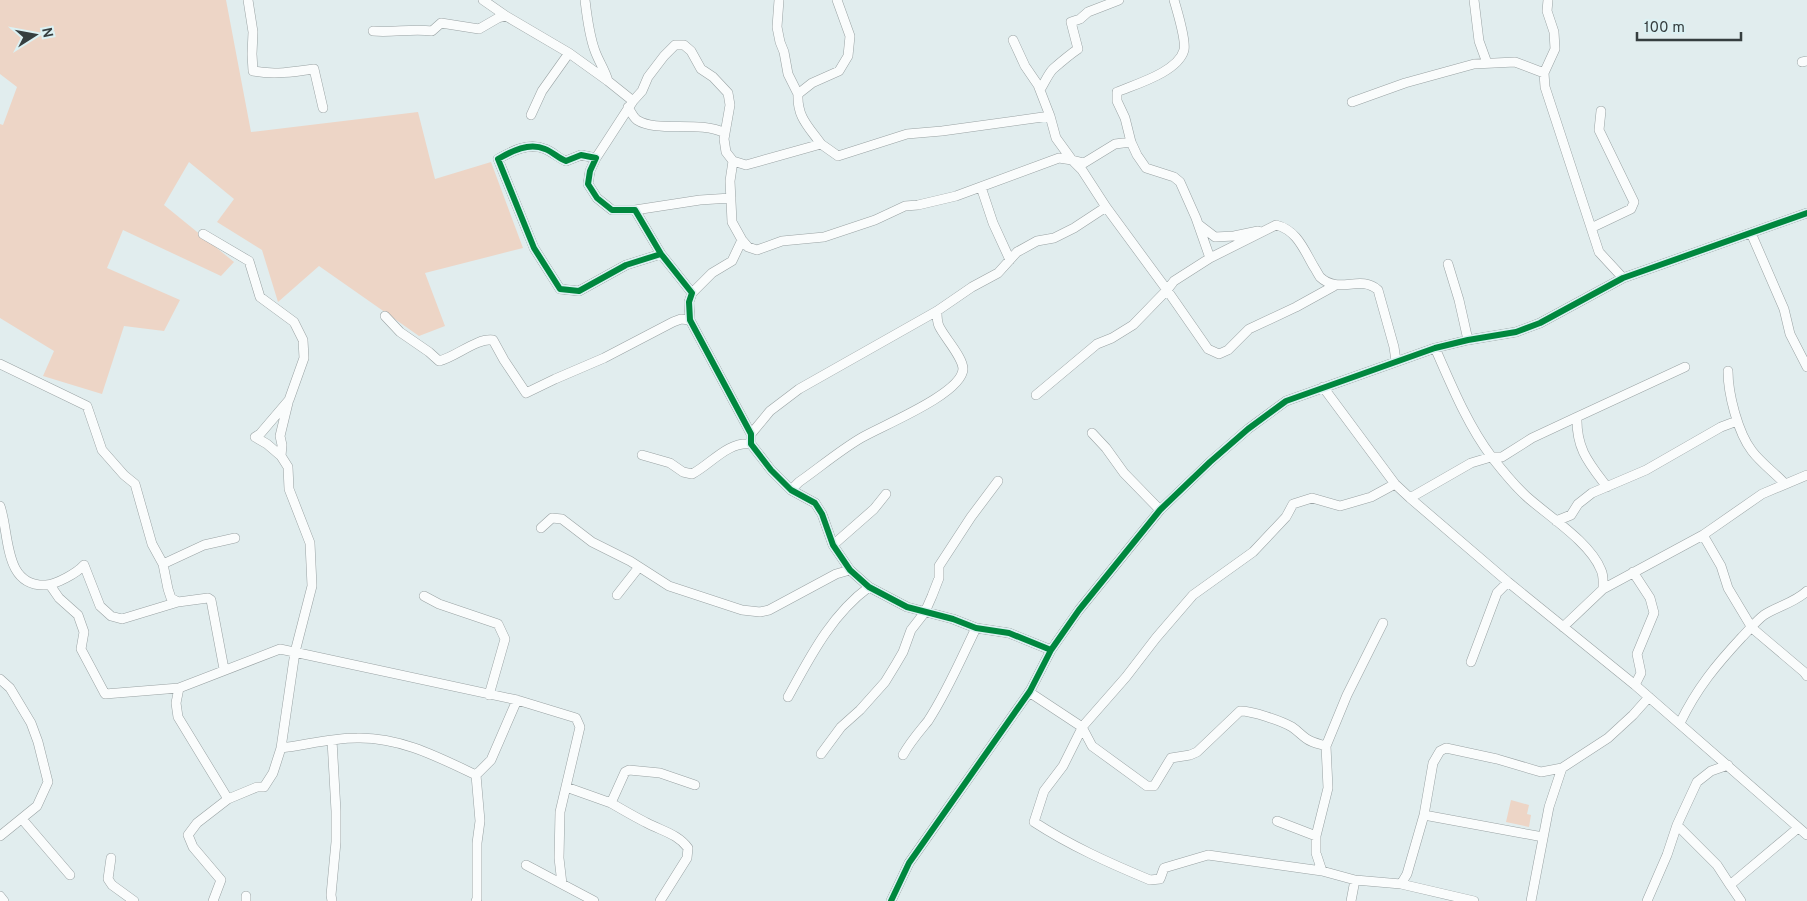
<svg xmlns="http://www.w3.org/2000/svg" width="1807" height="901" viewBox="0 0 1807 901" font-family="Overpass,sans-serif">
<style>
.green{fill:#edd5c6}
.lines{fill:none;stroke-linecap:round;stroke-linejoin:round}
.minor-casing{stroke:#99a2a3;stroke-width:10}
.minor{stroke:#fafcfc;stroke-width:9}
.cycleway-casing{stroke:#dcf1f3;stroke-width:9}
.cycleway{stroke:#00873e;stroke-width:6}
</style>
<rect width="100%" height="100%" fill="#e1edee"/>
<!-- green -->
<path class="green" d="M0,0h226l25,132 167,-20 17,67 56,-17 32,86 -98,25 20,53 -26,10 -100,-70 -41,36 -16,-52 -45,-28 17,-23 -45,-37 -25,43 70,57 -13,14 -98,-46 -16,38 73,32 -16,31 -40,-5 -22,68 -59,-18 11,-25 -54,-33v-194l3,1 14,-38 -17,-13z
M1511,800l18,5 -2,9 4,1 -2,12 -23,-5z"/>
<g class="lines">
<!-- minor casing -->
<g class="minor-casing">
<path id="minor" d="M248,0l5,32 -1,22 1,17c20,4 41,1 61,-2l9,39
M483,0l23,16 63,37 39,28
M585,0c2,17 4,35 10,51 4,11 10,19 13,30l25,20
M779,0l-2,27 3,15 4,10 4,22 10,20
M1174,0c3,10 12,41 10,50 -6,22 -48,34 -67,42v9l8,17 6,24 6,13 9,13 28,9 6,5 16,36 14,40 66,-33c21,5 28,25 38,42 2,3 4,7 6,10 19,18 40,-3 58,13l16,57 2,14
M1474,0l5,41 8,22
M1548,0l-1,11 7,21 1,17 -11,24 1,14 54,165 24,26
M373,31c20,2 39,-3 59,0l9,-8 38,6 19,-11 8,-2
M1013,40l12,26 13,19 12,31 6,22 16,22 12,3 31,-19 16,-2
M1802,62l5,-1
M1040,90c4,-6 8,-16 13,-21 8,-7 16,-14 25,-20l-7,-27 9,-3 8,-7 31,-12
M1352,102l53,-19 69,-19 41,-2 29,11
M628,107c3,5 5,10 9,13 20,13 62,0 88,13
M531,115l11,-24 27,-38
M821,144c-13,-18 -24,-27 -23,-50l14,-11 27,-12 9,-15 2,-20 -13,-36
M596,158l37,-57 9,-10 6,-14 16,-21 11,-11h9l7,6 10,18 12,8 15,16 2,12 -6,34 2,13 7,9 13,4 75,-21 17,12 69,-22 35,-3 108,-15
M733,161l-3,20 2,41 10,18 6,7 9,3 25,-9 42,-4 51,-17 30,-14 13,-1 38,-9 103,-38 13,2 10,10 24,37 61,83 -34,35 -21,13 -15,6 -61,51
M981,187l12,36 17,37
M635,210l65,-10 31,-2
M1198,224l17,13 19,-1 24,-5
M1591,228l40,-19 3,-7 -35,-72 2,-19
M1751,233l33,76 6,25 17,33
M203,234l46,27 11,36 34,25 9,18 1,18 -15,42 -29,34 -5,3 12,7 14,12 7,11 1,22 21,54 2,43 -17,66 -14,96
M661,254l-26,-44h-23l-15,-12 -9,-14 2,-13 6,-13 -15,-3 -15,6c-8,-3 -13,-9 -21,-12 -16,-7 -33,2 -47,10l36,89 26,41 19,2 47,-26 35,-11 31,39 -3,9 1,18 61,114v10l20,26 20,20 24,13 7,11 11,31 17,25 19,17 38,20 46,12 23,9 33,5 42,17
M1210,258l-36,23 -7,9 41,59 11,5 9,-4 21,-21 47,-22 38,-21
M1448,264l11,36 9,40
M692,293l20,-20 20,-12 10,-21
M385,316l15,16 29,20 10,9c17,-4 37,-23 54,-21l11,20 22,33 29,-14 49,-21 69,-36 8,-3 9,1
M1435,348c16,36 32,76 56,108 10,13 22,28 35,40 22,20 64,46 75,74 3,6 2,12 2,19l-40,38
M0,364l87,42 15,44 22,25 11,9 17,60 11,20 5,25 3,9 7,4 30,-4 3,2 13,69
M1728,371c0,23 10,62 24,80 9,12 23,22 33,33
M1323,387l72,97 15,14 98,84 127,103 172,150
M1092,433l14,15 18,25 36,37
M751,434l19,-23 29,-22 138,-78 35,-24 26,-14 19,-21 20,-11 17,-3 20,-10 32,-21
M642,455l28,8 13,9 9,2c19,-10 36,-33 59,-30
M281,456l1,-11 -2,-9 8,-33
M1395,484l-24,13 -31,9 -28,-8 -19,6 -7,13 -33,35 -60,43 -37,43 -30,39 -43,49 -20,40 -19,25 -10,31c37,24 75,41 116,58l10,-1 4,-11 44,-13 114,16 33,9 46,4 73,17
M1607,487c-18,-24 -31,-38 -30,-70l108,-50
M791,490l8,-8c20,-14 40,-31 62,-44 20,-12 101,-44 102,-69 0,-12 -19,-32 -24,-43 -2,-4 -2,-10 -2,-15
M1410,498l61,-35 20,-6h11l30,-19 45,-21
M0,506c10,28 3,81 46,79 11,-1 31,-12 38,-20l16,41 11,10 11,3 56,-17
M1556,521l15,-6 7,-11 14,-11 54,-23 75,-43 16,-6
M541,528l11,-10 10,1 30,23 38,19 39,25 73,24 18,2 9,-2 67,-36 14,-4
M1703,535l18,31 7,22 24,40 52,44 3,4
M833,545l41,-36 12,-15
M163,564l41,-19 31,-7
M1633,572l17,26 4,15 -17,41 4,19 -6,12
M50,585l9,13 19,17 6,17 -3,17 24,45 74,-6 101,-39 237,51 59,18 4,9 -20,85 -1,46 3,26
M1603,589l100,-54 59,-41 45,-19
M617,595l22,-28
M424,596l15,8 59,20 7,15 -16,56
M1471,662l26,-69 11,-11
M0,679l10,9 21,35 7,19 10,40 -11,24 -37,30
M179,688l-3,15 2,14 50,82 29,-12h7l9,-14 8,-25c25,-3 50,-10 76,-10 43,-1 81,19 119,37l4,46 -3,22v56l-1,2
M1029,692l53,35 10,19 55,40h7l17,-28 19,-3 7,-3 43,-41c13,0 41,10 52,16 6,4 10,9 15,12 6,4 13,5 19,7
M788,697c22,-40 43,-82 81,-110
M1680,723c17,-35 36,-58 62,-86 7,-7 14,-16 22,-22 14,-9 30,-12 43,-24
M821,754l20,-27 19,-17 25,-28 11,-18 7,-12 8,-22 14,-18 7,-16 7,-18v-12l32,-49 27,-36
M903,755c7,-13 16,-23 25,-34 19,-29 33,-62 48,-93
M476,775l15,-15 26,-60
M566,787l45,16
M1424,815l119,22
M22,819l48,56
M1277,821l39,15
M1677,825l40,40 13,20 68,-57
M111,858l-3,21 4,6 22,16
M526,865l68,36
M1322,871l-6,-18v-17l12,-48 -2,-42 21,-51 36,-72
M1401,884l6,-10 17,-59 9,-52 7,-12 6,-3 51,11 44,13 21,-4
M1730,885l11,16
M0,896l4,5
M246,896v5
M213,901l8,-21 -28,-33 -5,-12 9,-12 31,-24
M332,901l-1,-6 5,-53v-31l-4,-71
M660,901l27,-43 1,-10c-10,-14 -26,-17 -41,-25 -12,-6 -24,-13 -36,-20l14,-31 4,-2 31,3 35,12
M891,901l18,-38 121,-172 21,-41 28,-40 81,-100 50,-48 38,-33 38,-28 149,-53 33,-8 48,-8 24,-9 83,-45 184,-65
M1351,901l4,-21
M1531,901l18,-94 13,-39 46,-30 25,-23 16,-18
M1647,901l20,-46 10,-30 20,-43 14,-11 17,-6"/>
</g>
<!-- minor -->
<use href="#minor" class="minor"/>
<!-- cycleway casing -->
<g class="cycleway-casing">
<path id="cycleway" d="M661,254l-26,-44h-23l-15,-12 -9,-14 2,-13 6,-13 -15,-3 -15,6c-8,-3 -13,-9 -21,-12 -16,-7 -33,2 -47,10l36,89 26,41 19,2 47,-26 35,-11 31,39 -3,9 1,18 61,114v10l20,26 20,20 24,13 7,11 11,31 17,25 19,17 38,20 46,12 23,9 33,5 42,17
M891,901l18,-38 121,-172 21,-41 28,-40 81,-100 50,-48 38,-33 38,-28 149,-53 33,-8 48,-8 24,-9 83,-45 184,-65"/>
</g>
<!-- cycleway -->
<use href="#cycleway" class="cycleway"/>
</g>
<!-- north arrow -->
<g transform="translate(35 35) rotate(79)" stroke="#dcf1f3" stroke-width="4" paint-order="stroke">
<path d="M0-4L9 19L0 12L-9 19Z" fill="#363e3f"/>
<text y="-8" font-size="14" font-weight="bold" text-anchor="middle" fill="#363e3f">N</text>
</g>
<!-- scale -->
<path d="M1637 32v8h104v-8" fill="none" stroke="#363e3f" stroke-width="2.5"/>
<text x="1644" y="32" font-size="15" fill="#363e3f" stroke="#dcf1f3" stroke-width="4" paint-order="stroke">100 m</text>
</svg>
